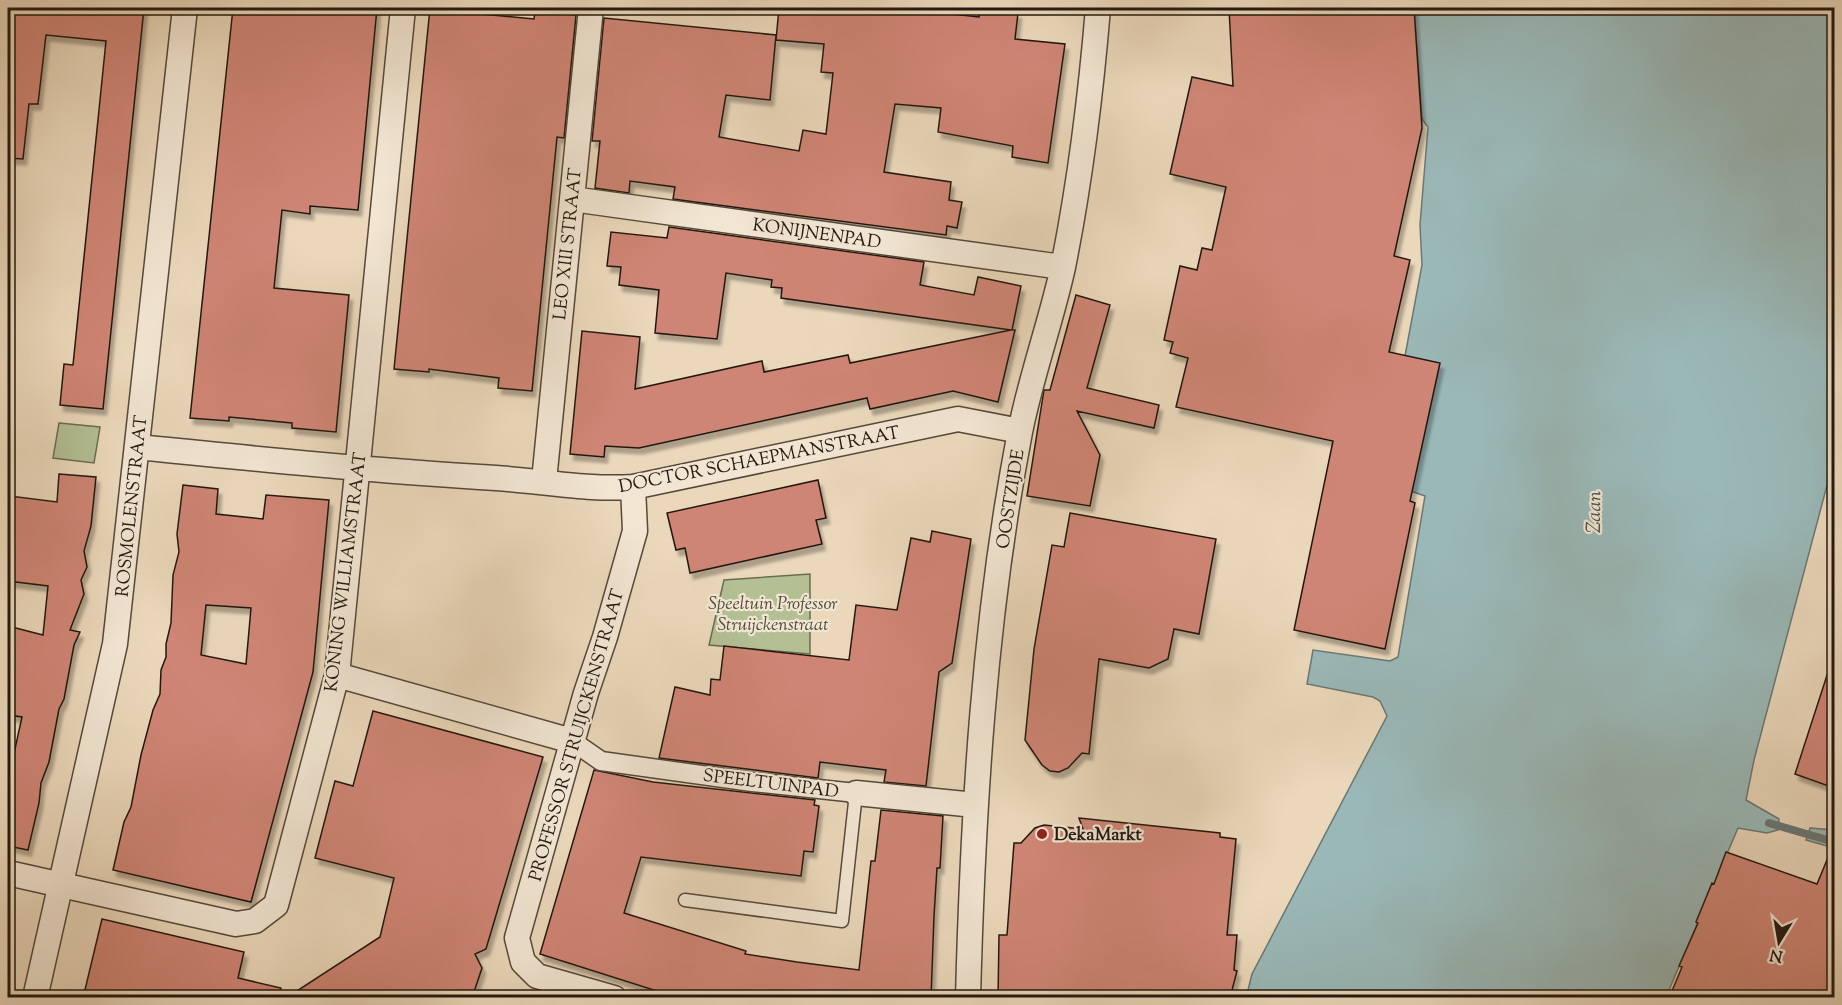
<svg xmlns="http://www.w3.org/2000/svg" width="1842" height="1005" viewBox="0 0 1842 1005" font-family="'Sorts Mill Goudy',serif">
<style>
.green{fill:#b2c094;stroke:#6a6c52;stroke-width:1.5}
.water{fill:#9ab8b7;stroke:#6a7874;stroke-width:1.5}
.lines{fill:none;stroke-linecap:round;stroke-linejoin:round}
.stream{stroke:#6a7874;stroke-width:8}
.building{fill:#cf8575;stroke:#221910;stroke-width:1.5;fill-rule:evenodd;filter:url(#shadow)}
.service-casing{stroke:#54493b;stroke-width:15}
.pedestrian-casing{stroke:#54493b;stroke-width:21}
.minor-casing{stroke:#54493b;stroke-width:27}
.service{stroke:#f2e6d3;stroke-width:12}
.pedestrian{stroke:#f2e6d3;stroke-width:18}
.minor{stroke:#f2e6d3;stroke-width:24}
.poi-dot{fill:#8f2418;stroke:#f2e6d3;stroke-width:2}
.labels{text-anchor:middle;stroke-width:4.5;stroke-linejoin:round;paint-order:stroke}
.street-label{font-size:18px;fill:#221910;stroke:#f2e6d3}
.park-label{font-size:18px;font-style:italic;fill:#4d4b38;stroke:#f2e6d3}
.poi-label{font-size:18px;font-weight:bold;fill:#221910;stroke:#f2e6d3;text-anchor:start}
.water-label{font-size:20px;font-style:italic;fill:#4c514a;stroke:#f2e6d3}
</style>
<defs>
<filter id="shadow"><feDropShadow dx="3.5" dy="6" stdDeviation="1.5" flood-color="#0004"/></filter>
</defs>
<rect width="100%" height="100%" fill="#ebd8bb"/>
<filter id="stains"><feTurbulence type="fractalNoise" baseFrequency=".00333" numOctaves="4"/><feColorMatrix values="0 0 0 0 .2 0 0 0 0 .09 0 0 0 0 .02 0 0 0 .5 -.17"/></filter>
<radialGradient id="worn" r=".72"><stop offset=".6" stop-color="#630" stop-opacity="0"/><stop offset="1" stop-color="#630" stop-opacity=".3"/></radialGradient>
<!-- green -->
<path class="green" d="M59,423l41,4 -6,36 -41,-5z
M810,574v80l-101,-9 15,-65z"/>
<!-- water -->
<path class="water" d="M1414,8h420v451l-80,301 -8,40 33,19 -1,11 -11,3 -29,-5 -72,169 -420,1 6,-24 135,-258 -7,-15 -7,-4 -66,-13 6,-34 77,11 8,-4 27,-161 -17,-6 31,-127 -34,-7 17,-91 -2,-40 8,-98 -6,-8z
M1810,828l24,2v18l-28,-8z"/>
<g class="lines">
<!-- stream -->
<path class="stream" d="M1769,823l65,19"/>
</g>
<!-- building -->
<path class="building" d="M8,8h136l-41,401 -43,-4 4,-41 9,1 33,-324 -60,-6 -8,69h-9l-6,55 -15,-1z
M233,8h144l-19,202 -48,-4v8l-28,-4 -8,78 75,7 -13,137 -44,-4v-5l-63,-6v4l-39,-3z
M430,8h30v4l74,7 1,-8 41,4 -12,123 -7,-1 -25,254 -34,-3 1,-10 -70,-9v3l-35,-3z
M779,8h115l85,9 1,-8 38,4 -3,26 50,5 -17,119 -36,-6 1,-11 -75,-14 3,-24 -46,-4 -11,68 67,10 -2,18 13,2 -5,26 -10,-2 -1,9 -273,-36 2,-12 -45,-6 -1,12 -34,-5 5,-47h-8l12,-123 172,17 -6,65 -44,-5 -7,42 80,14 4,-21 23,4 7,-61 -12,-1 3,-28 -48,-4z
M1229,8h185l8,120 -28,128 16,4 -21,92 51,11 -30,138 5,2 -30,146 -91,-19 39,-189 -157,-34 12,-49 -18,-5 3,-11 -9,-2 16,-74 17,4 5,-22 10,2 14,-63 -56,-13 22,-97 41,9z
M669,227l255,35 -4,23 54,10 4,-18 43,9 -9,44h3l-17,72 -45,-11 -83,18 -3,-11 -228,50 -34,-2 -1,11 -34,-3 12,-123 58,6 -5,52 127,-28 2,11 84,-17 2,8 161,-33 -230,-32 1,-10 -11,-1 1,-7 -46,-7 -9,66 -62,-6 4,-43 -40,-5 2,-18 -14,-1 4,-34 56,6z
M1076,295l34,10 -23,83 72,17 -5,23 -77,-17 23,44 -10,51 -63,-10 17,-106h6z
M59,474l37,3 -5,49 -7,25 3,16 -6,13 3,14 -14,36 10,2 -6,13 -10,54 -5,10 -10,53 -8,21 -2,20 -11,47 -20,-4v-65l14,-64 -14,-2v-89l35,9 5,-49 -40,-5v-64l2,-21 47,6z
M818,480l8,38 -10,2 6,24 -132,29 -5,-25 -9,2 -9,-37z
M183,485l35,4 -2,25 47,5 3,-24 63,5 -16,172 -62,230 -138,-32 11,-48 7,-15 10,-52 12,-45 7,-16 1,-24 5,-13v-13l5,-21 2,-48 6,-23 -2,-18zM206,605l45,3 -5,56 -45,-9z
M1070,513l146,26 -17,95 -25,-5 -6,30 -19,9 -50,-9 -10,95 -7,-1 -14,15 -9,4 -9,-1 -8,-6 -17,-25 9,-91 18,-104 12,2z
M932,531l39,8 -19,124 -13,9 -13,114 -42,-4 2,-12 -66,-8 -2,16 -159,-20 16,-71 35,8 1,-16 9,1 4,-34 125,14 7,-55 41,5 14,-72 19,4z
M1830,666h4v122l-39,-14z
M373,711l170,46 -57,192 -11,5 7,14 -10,30h-186l94,-61 14,-59 -79,-20 20,-77 18,5z
M594,770l59,12 162,18 -1,5 5,1 -6,46 -9,-1 -3,25 -160,-19 -17,56 122,38 -1,3 52,8 62,8 12,-109h4l6,-51 62,6 -3,52h-3l-3,48 -3,82h-252l-139,-44z
M1079,818l141,15v4l16,2 -9,96h10l-3,35 3,1 -7,27h-232l1,-63h8l7,-92h7l14,-15 9,-3 39,4z
M1834,843v132l-9,23h-156l13,-31 -3,-1 19,-43 -2,-1 16,-39 2,1 12,-32 91,32z
M102,919l142,33 -6,26 43,10 -1,10h-197z"/>
<g class="lines">
<!-- service casing -->
<g class="service-casing">
<path id="service" d="M685,900l157,21 14,-128"/>
</g>
<!-- pedestrian casing -->
<g class="pedestrian-casing">
<path id="pedestrian" d="M572,741l29,20 151,21 104,11"/>
</g>
<!-- minor casing -->
<g class="minor-casing">
<path id="minor" d="M572,199l490,68
M138,447c119,12 238,24 358,31 46,3 91,12 137,9l325,-68 62,12
M544,481l47,-473
M337,675l235,66
M856,793l119,12
M8,873l228,51 19,-3 21,-16 61,-230 66,-667
M35,998l80,-354 70,-636
M614,998l-77,-22 -14,-14 -6,-24 69,-245 19,-56 30,-106 -2,-44
M968,998c5,-190 16,-379 52,-566 11,-56 31,-110 43,-165 17,-85 28,-174 35,-259"/>
</g>
<!-- service -->
<use href="#service" class="service"/>
<!-- pedestrian -->
<use href="#pedestrian" class="pedestrian"/>
<!-- minor -->
<use href="#minor" class="minor"/>
</g>
<!-- markers -->
<circle class="poi-dot" cx="1042" cy="834" r="6"/>
<g class="labels">
<!-- street labels -->
<g class="street-label">
<text transform="translate(817 233) rotate(8)" y="6">KONIJNENPAD</text>
<text transform="translate(567 244) rotate(-84)" y="6">LEO XIII STRAAT</text>
<text transform="translate(759 459) rotate(-11)" y="6">DOCTOR SCHAEPMANSTRAAT</text>
<text transform="translate(1010 499) rotate(-81)" y="6">OOSTZIJDE</text>
<text transform="translate(131 506) rotate(-84)" y="6">ROSMOLENSTRAAT</text>
<text transform="translate(345 572) rotate(-83)" y="6">KONING WILLIAMSTRAAT</text>
<text transform="translate(576 735) rotate(-74)" y="6">PROFESSOR STRUIJCKENSTRAAT</text>
<text transform="translate(771 783) rotate(7)" y="6">SPEELTUINPAD</text>
</g>
<!-- park labels -->
<g class="park-label">
<text x="773" y="609">Speeltuin Professor<tspan x="773" dy="21">Struijckenstraat</tspan></text>
</g>
<!-- poi labels -->
<g class="poi-label">
<text x="1054" y="840">DekaMarkt</text>
</g>
<!-- water labels -->
<g class="water-label">
<text transform="translate(1593 512) rotate(-89)" y="7">Zaan</text>
</g>
</g>
<!-- margin -->
<rect width="1842" height="1005" fill="none" stroke="#ebd8bb" stroke-width="30"/>
<rect x="9" y="9" width="1824" height="987" fill="none" stroke="#221910" stroke-width="3"/>
<rect x="15" y="15" width="1812" height="975" fill="none" stroke="#221910" stroke-width="1.5"/>
<!-- north arrow -->
<g transform="translate(1779 942) rotate(191)" stroke="#f2e6d3" stroke-width="4.5" paint-order="stroke">
<path d="M0-4.5L10 22L0 15L-10 22Z" fill="#221910"/>
<text y="-9" font-size="16" font-weight="bold" text-anchor="middle" fill="#221910">N</text>
</g>
<rect width="100%" height="100%" filter="url(#stains)"/>
<rect width="100%" height="100%" fill="url(#worn)"/>
</svg>
